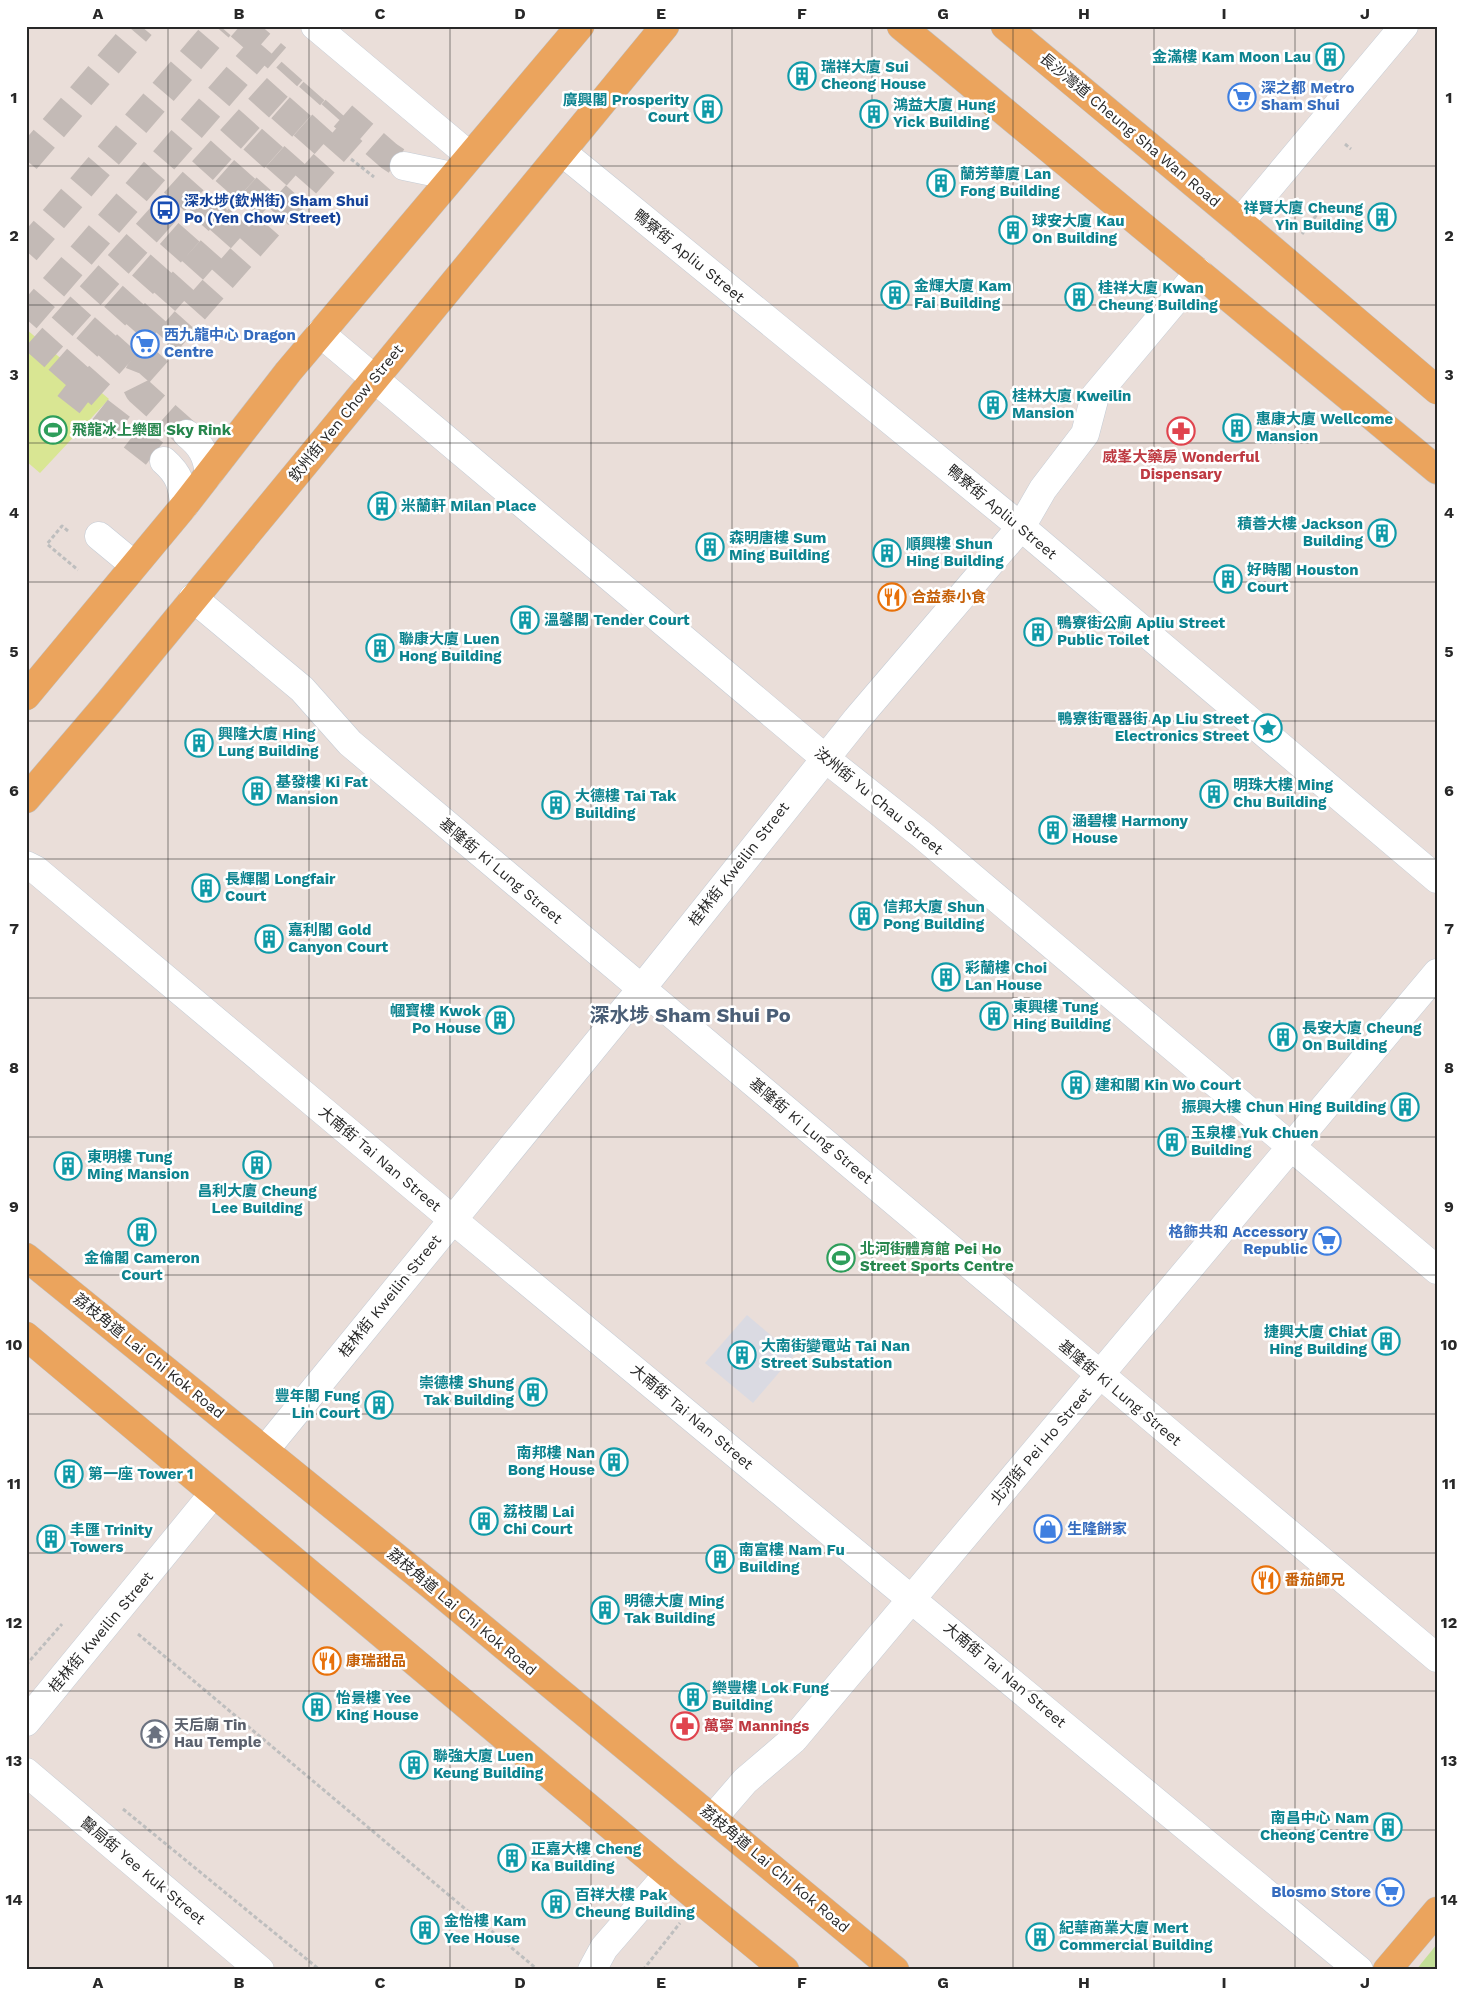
<svg xmlns="http://www.w3.org/2000/svg" width="1463" height="1996" viewBox="0 0 1463 1996" font-family="'Work Sans','Noto Sans TC',sans-serif">
<style>
.industrial{fill:#dadae2}
.green{fill:#c3df97}
.pitch{fill:#d9e693}
.lines{fill:none;stroke-linecap:round;stroke-linejoin:round}
.minor-tunnel{stroke:#c3bab6;stroke-width:28;stroke-dasharray:28 14;stroke-linecap:butt}
.minor-casing{stroke:#c5ccd5;stroke-width:29}
.major-casing{stroke:#bebebe;stroke-width:29}
.path{stroke:#bebebe;stroke-width:3;stroke-dasharray:4 2.5;stroke-linecap:butt}
.minor{stroke:#fff;stroke-width:28}
.major{stroke:#eba45d;stroke-width:28}
.grid{fill:none;stroke:#282828;stroke-width:1;stroke-opacity:0.55}
.labels{text-anchor:middle;stroke-width:5;stroke-linejoin:round;paint-order:stroke}
.culture-label{font-size:15px;font-weight:bold;fill:#0d838f;stroke:#fff;text-anchor:start}
.shop-label{font-size:15px;font-weight:bold;fill:#366cbe;stroke:#fff;text-anchor:start}
.street-label{font-size:15px;fill:#282828;stroke:#fff}
.transit-label{font-size:15px;font-weight:bold;fill:#164399;stroke:#fff;text-anchor:start}
.leisure-label{font-size:15px;font-weight:bold;fill:#27864d;stroke:#fff;text-anchor:start}
.health-label{font-size:15px;font-weight:bold;fill:#be3a42;stroke:#fff}
.food-label{font-size:15px;font-weight:bold;fill:#c56008;stroke:#fff;text-anchor:start}
.worship-label{font-size:15px;font-weight:bold;fill:#5b616d;stroke:#fff;text-anchor:start}
.district-label{font-size:20px;font-weight:bold;fill:#4a5e76;stroke:#fff}
.neatline{fill:none;stroke:#282828;stroke-width:2}
.grid-label{font-size:16px;text-anchor:middle;font-weight:bold;fill:#282828}
</style>
<rect width="100%" height="100%" fill="#eaded9"/>
<!-- industrial -->
<path class="industrial" d="M747,1315l47,40 -41,48 -48,-40z"/>
<!-- green -->
<path class="green" d="M1437,1944v26h-21z"/>
<!-- pitch -->
<path class="pitch" d="M26,329l83,70 -69,74 -14,-12z"/>
<g class="lines">
<!-- minor-tunnel -->
<path class="minor-tunnel" d="M240,26l37,32
M343,116l46,40 15,10
M26,160l115,-134
M26,251l194,-225
M26,319l237,-273
M34,358l258,-287
M59,379l255,-288
M66,385l98,76
M81,396l255,-287
M187,434l-48,-43 -4,-8 4,-10 217,-246"/>
<!-- minor casing -->
<g class="minor-casing">
<path id="minor" d="M315,26l155,130
M562,152l459,375 416,352
M404,166l48,10
M1240,222l164,-196
M320,333l506,426 96,76 515,435
M187,434c15,12 20,22 22,40
M164,461c15,13 19,25 20,45
M99,536l35,29
M193,598l109,91 48,54 1087,915
M26,865l10,5 416,349 907,751
M265,1450l377,-462 215,-269 164,-192 22,-38 42,-55 10,-38 104,-124
M26,1722l187,-228
M26,1772l234,198
M713,1818l32,-37 49,-42 643,-766
M592,1970l12,-22 64,-74"/>
</g>
<!-- major casing -->
<g class="major-casing">
<path id="major" d="M901,26l536,444
M1005,26l235,196 197,168
M26,696l158,-190 104,-134 292,-346
M26,799l82,-96 557,-677
M26,1257l407,330 462,383
M26,1336l642,538 117,96
M1387,1970l50,-59"/>
</g>
<!-- path -->
<path class="path" d="M1345,144l6,5
M351,159l23,18
M1302,234l16,-21
M68,531l-6,-5 -15,18 31,26
M138,1634l400,336
M26,1665l36,-41
M123,1809l197,161
M643,1970l37,-47"/>
<!-- minor -->
<use href="#minor" class="minor"/>
<!-- major -->
<use href="#major" class="major"/>
</g>
<!-- grid -->
<path class="grid" d="M168,26v1944M309,26v1944M450,26v1944M591,26v1944M732,26v1944M872,26v1944M1013,26v1944M1154,26v1944M1295,26v1944M26,166h1411M26,305h1411M26,443h1411M26,582h1411M26,721h1411M26,859h1411M26,998h1411M26,1137h1411M26,1275h1411M26,1414h1411M26,1553h1411M26,1691h1411M26,1830h1411"/>
<!-- icons -->
<defs>
<g id="building-ring" transform="scale(1.4375)"><circle r="9.5" fill="#fff" stroke="#0f9aa8" stroke-width="1.5"/><path d="M-4-6H4V6H1V3H-1V6H-4ZM-2.5-4.3h1.7v1.8h-1.7ZM.8-4.3h1.7v1.8H.8ZM-2.5-1h1.7V.8h-1.7ZM.8-1h1.7V.8H.8Z" fill="#0f9aa8"/></g>
<g id="supermarket-ring" transform="scale(1.4375)"><circle r="9.5" fill="#fff" stroke="#3f7fe0" stroke-width="1.5"/><path d="M-6-5.5h2.5l.6 2H6L4.5 2H-2.5L-4.4-4H-6ZM-1.5 3.2a1.3 1.3 0 1 0 .1 0ZM3 3.2a1.3 1.3 0 1 0 .1 0Z" fill="#3f7fe0"/></g>
<g id="bus-ring" transform="scale(1.4375)"><circle r="9.5" fill="#fff" stroke="#1a4fb4" stroke-width="1.5"/><path d="M-5-6H5V4H4V6H2V4H-2V6H-4V4H-5ZM-3.5-4V0h7V-4ZM-3.5 1.2v1.5H-2V1.2ZM2 1.2v1.5H3.5V1.2Z" fill="#1a4fb4"/></g>
<g id="stadium-ring" transform="scale(1.4375)"><circle r="9.5" fill="#fff" stroke="#2e9e5b" stroke-width="1.5"/><path d="M0-5a6.5 5 0 1 0 0 10a6.5 5 0 1 0 0-10ZM-3.5-1.8h7v3.6h-7Z" fill="#2e9e5b"/></g>
<g id="pharmacy-ring" transform="scale(1.4375)"><circle r="9.5" fill="#fff" stroke="#e0444e" stroke-width="1.5"/><path d="M-2-6h4v4h4v4h-4v4h-4v-4h-4v-4h4Z" fill="#e0444e"/></g>
<g id="restaurant-ring" transform="scale(1.4375)"><circle r="9.5" fill="#fff" stroke="#e8710a" stroke-width="1.5"/><path d="M-5-6h1v4h1v-4h1v4h1v-4h1v5L-1.5 .5V6h-2V.5L-5-1ZM5-6V6H3V1.5H1.5Q1.5-4 5-6Z" fill="#e8710a"/></g>
<g id="sight-ring" transform="scale(1.4375)"><circle r="9.5" fill="#fff" stroke="#0f9aa8" stroke-width="1.5"/><path d="M0-6L1.8-2.2L6-1.7L2.9 1.2L3.7 5.4L0 3.3L-3.7 5.4L-2.9 1.2L-6-1.7L-1.8-2.2Z" fill="#0f9aa8"/></g>
<g id="shop-ring" transform="scale(1.4375)"><circle r="9.5" fill="#fff" stroke="#3f7fe0" stroke-width="1.5"/><path d="M-5-2.5h2.3a2.7 3.5 0 0 1 5.4 0H5L5.5 6h-11ZM-1.5-2.5h3a1.5 2.3 0 0 0-3 0Z" fill="#3f7fe0"/></g>
<g id="temple-ring" transform="scale(1.4375)"><circle r="9.5" fill="#fff" stroke="#6b7280" stroke-width="1.5"/><path d="M0-6L5-2H3V0L6.5 2.5H4V6H1.5V3h-3V6H-4V2.5H-6.5L-3 0V-2H-5Z" fill="#6b7280"/></g>
</defs>
<g fill-rule="evenodd">
<use href="#building-ring" x="1330" y="57"/>
<use href="#building-ring" x="802" y="76"/>
<use href="#supermarket-ring" x="1242" y="97"/>
<use href="#building-ring" x="708" y="109"/>
<use href="#building-ring" x="874" y="114"/>
<use href="#building-ring" x="941" y="183"/>
<use href="#bus-ring" x="165" y="210"/>
<use href="#building-ring" x="1382" y="217"/>
<use href="#building-ring" x="1013" y="230"/>
<use href="#building-ring" x="895" y="295"/>
<use href="#building-ring" x="1079" y="297"/>
<use href="#supermarket-ring" x="145" y="344"/>
<use href="#building-ring" x="993" y="405"/>
<use href="#building-ring" x="1237" y="428"/>
<use href="#stadium-ring" x="53" y="430"/>
<use href="#pharmacy-ring" x="1181" y="431"/>
<use href="#building-ring" x="382" y="506"/>
<use href="#building-ring" x="1382" y="533"/>
<use href="#building-ring" x="710" y="547"/>
<use href="#building-ring" x="887" y="553"/>
<use href="#building-ring" x="1228" y="579"/>
<use href="#restaurant-ring" x="892" y="597"/>
<use href="#building-ring" x="525" y="620"/>
<use href="#building-ring" x="1038" y="632"/>
<use href="#building-ring" x="380" y="648"/>
<use href="#sight-ring" x="1268" y="728"/>
<use href="#building-ring" x="199" y="743"/>
<use href="#building-ring" x="257" y="791"/>
<use href="#building-ring" x="1214" y="794"/>
<use href="#building-ring" x="556" y="805"/>
<use href="#building-ring" x="1053" y="830"/>
<use href="#building-ring" x="206" y="888"/>
<use href="#building-ring" x="864" y="916"/>
<use href="#building-ring" x="269" y="939"/>
<use href="#building-ring" x="946" y="977"/>
<use href="#building-ring" x="994" y="1016"/>
<use href="#building-ring" x="500" y="1020"/>
<use href="#building-ring" x="1283" y="1037"/>
<use href="#building-ring" x="1076" y="1085"/>
<use href="#building-ring" x="1405" y="1107"/>
<use href="#building-ring" x="1172" y="1142"/>
<use href="#building-ring" x="257" y="1165"/>
<use href="#building-ring" x="68" y="1166"/>
<use href="#building-ring" x="142" y="1232"/>
<use href="#supermarket-ring" x="1327" y="1241"/>
<use href="#stadium-ring" x="841" y="1258"/>
<use href="#building-ring" x="1386" y="1341"/>
<use href="#building-ring" x="742" y="1355"/>
<use href="#building-ring" x="533" y="1392"/>
<use href="#building-ring" x="379" y="1405"/>
<use href="#building-ring" x="614" y="1462"/>
<use href="#building-ring" x="69" y="1474"/>
<use href="#building-ring" x="484" y="1521"/>
<use href="#shop-ring" x="1048" y="1529"/>
<use href="#building-ring" x="51" y="1539"/>
<use href="#building-ring" x="720" y="1559"/>
<use href="#restaurant-ring" x="1266" y="1580"/>
<use href="#building-ring" x="605" y="1610"/>
<use href="#restaurant-ring" x="327" y="1661"/>
<use href="#building-ring" x="693" y="1697"/>
<use href="#building-ring" x="317" y="1707"/>
<use href="#pharmacy-ring" x="685" y="1726"/>
<use href="#temple-ring" x="155" y="1734"/>
<use href="#building-ring" x="414" y="1765"/>
<use href="#building-ring" x="1388" y="1827"/>
<use href="#building-ring" x="512" y="1858"/>
<use href="#supermarket-ring" x="1390" y="1892"/>
<use href="#building-ring" x="556" y="1904"/>
<use href="#building-ring" x="425" y="1930"/>
<use href="#building-ring" x="1040" y="1937"/>
</g>
<g class="labels">
<!-- culture labels -->
<g class="culture-label">
<text x="1311" y="62" text-anchor="end">金滿樓 Kam Moon Lau</text>
<text x="821" y="72">瑞祥大廈 Sui<tspan x="821" dy="17">Cheong House</tspan></text>
<text x="689" y="105" text-anchor="end">廣興閣 Prosperity<tspan x="689" dy="17">Court</tspan></text>
<text x="893" y="110">鴻益大廈 Hung<tspan x="893" dy="17">Yick Building</tspan></text>
<text x="960" y="179">蘭芳華廈 Lan<tspan x="960" dy="17">Fong Building</tspan></text>
<text x="1363" y="213" text-anchor="end">祥賢大廈 Cheung<tspan x="1363" dy="17">Yin Building</tspan></text>
<text x="1032" y="226">球安大廈 Kau<tspan x="1032" dy="17">On Building</tspan></text>
<text x="914" y="291">金輝大廈 Kam<tspan x="914" dy="17">Fai Building</tspan></text>
<text x="1098" y="293">桂祥大廈 Kwan<tspan x="1098" dy="17">Cheung Building</tspan></text>
<text x="1012" y="401">桂林大廈 Kweilin<tspan x="1012" dy="17">Mansion</tspan></text>
<text x="1256" y="424">惠康大廈 Wellcome<tspan x="1256" dy="17">Mansion</tspan></text>
<text x="401" y="511">米蘭軒 Milan Place</text>
<text x="1363" y="529" text-anchor="end">積善大樓 Jackson<tspan x="1363" dy="17">Building</tspan></text>
<text x="729" y="543">森明唐樓 Sum<tspan x="729" dy="17">Ming Building</tspan></text>
<text x="906" y="549">順興樓 Shun<tspan x="906" dy="17">Hing Building</tspan></text>
<text x="1247" y="575">好時閣 Houston<tspan x="1247" dy="17">Court</tspan></text>
<text x="544" y="625">溫馨閣 Tender Court</text>
<text x="1057" y="628">鴨寮街公廁 Apliu Street<tspan x="1057" dy="17">Public Toilet</tspan></text>
<text x="399" y="644">聯康大廈 Luen<tspan x="399" dy="17">Hong Building</tspan></text>
<text x="1249" y="724" text-anchor="end">鴨寮街電器街 Ap Liu Street<tspan x="1249" dy="17">Electronics Street</tspan></text>
<text x="218" y="739">興隆大廈 Hing<tspan x="218" dy="17">Lung Building</tspan></text>
<text x="276" y="787">基發樓 Ki Fat<tspan x="276" dy="17">Mansion</tspan></text>
<text x="1233" y="790">明珠大樓 Ming<tspan x="1233" dy="17">Chu Building</tspan></text>
<text x="575" y="801">大德樓 Tai Tak<tspan x="575" dy="17">Building</tspan></text>
<text x="1072" y="826">涵碧樓 Harmony<tspan x="1072" dy="17">House</tspan></text>
<text x="225" y="884">長輝閣 Longfair<tspan x="225" dy="17">Court</tspan></text>
<text x="883" y="912">信邦大廈 Shun<tspan x="883" dy="17">Pong Building</tspan></text>
<text x="288" y="935">嘉利閣 Gold<tspan x="288" dy="17">Canyon Court</tspan></text>
<text x="965" y="973">彩蘭樓 Choi<tspan x="965" dy="17">Lan House</tspan></text>
<text x="1013" y="1012">東興樓 Tung<tspan x="1013" dy="17">Hing Building</tspan></text>
<text x="481" y="1016" text-anchor="end">幗寶樓 Kwok<tspan x="481" dy="17">Po House</tspan></text>
<text x="1302" y="1033">長安大廈 Cheung<tspan x="1302" dy="17">On Building</tspan></text>
<text x="1095" y="1090">建和閣 Kin Wo Court</text>
<text x="1386" y="1112" text-anchor="end">振興大樓 Chun Hing Building</text>
<text x="1191" y="1138">玉泉樓 Yuk Chuen<tspan x="1191" dy="17">Building</tspan></text>
<text x="87" y="1162">東明樓 Tung<tspan x="87" dy="17">Ming Mansion</tspan></text>
<text x="257" y="1196" text-anchor="middle">昌利大廈 Cheung<tspan x="257" dy="17">Lee Building</tspan></text>
<text x="142" y="1263" text-anchor="middle">金倫閣 Cameron<tspan x="142" dy="17">Court</tspan></text>
<text x="1367" y="1337" text-anchor="end">捷興大廈 Chiat<tspan x="1367" dy="17">Hing Building</tspan></text>
<text x="761" y="1351">大南街變電站 Tai Nan<tspan x="761" dy="17">Street Substation</tspan></text>
<text x="514" y="1388" text-anchor="end">崇德樓 Shung<tspan x="514" dy="17">Tak Building</tspan></text>
<text x="360" y="1401" text-anchor="end">豐年閣 Fung<tspan x="360" dy="17">Lin Court</tspan></text>
<text x="595" y="1458" text-anchor="end">南邦樓 Nan<tspan x="595" dy="17">Bong House</tspan></text>
<text x="88" y="1479">第一座 Tower 1</text>
<text x="503" y="1517">荔枝閣 Lai<tspan x="503" dy="17">Chi Court</tspan></text>
<text x="70" y="1535">丰匯 Trinity<tspan x="70" dy="17">Towers</tspan></text>
<text x="739" y="1555">南富樓 Nam Fu<tspan x="739" dy="17">Building</tspan></text>
<text x="624" y="1606">明德大廈 Ming<tspan x="624" dy="17">Tak Building</tspan></text>
<text x="712" y="1693">樂豐樓 Lok Fung<tspan x="712" dy="17">Building</tspan></text>
<text x="336" y="1703">怡景樓 Yee<tspan x="336" dy="17">King House</tspan></text>
<text x="433" y="1761">聯強大廈 Luen<tspan x="433" dy="17">Keung Building</tspan></text>
<text x="1369" y="1823" text-anchor="end">南昌中心 Nam<tspan x="1369" dy="17">Cheong Centre</tspan></text>
<text x="531" y="1854">正嘉大樓 Cheng<tspan x="531" dy="17">Ka Building</tspan></text>
<text x="575" y="1900">百祥大樓 Pak<tspan x="575" dy="17">Cheung Building</tspan></text>
<text x="444" y="1926">金怡樓 Kam<tspan x="444" dy="17">Yee House</tspan></text>
<text x="1059" y="1933">紀華商業大廈 Mert<tspan x="1059" dy="17">Commercial Building</tspan></text>
</g>
<!-- shop labels -->
<g class="shop-label">
<text x="1261" y="93">深之都 Metro<tspan x="1261" dy="17">Sham Shui</tspan></text>
<text x="164" y="340">西九龍中心 Dragon<tspan x="164" dy="17">Centre</tspan></text>
<text x="1308" y="1237" text-anchor="end">格飾共和 Accessory<tspan x="1308" dy="17">Republic</tspan></text>
<text x="1067" y="1534">生隆餅家</text>
<text x="1371" y="1897" text-anchor="end">Blosmo Store</text>
</g>
<!-- street labels -->
<g class="street-label">
<text transform="translate(1130 130) rotate(40)" y="5">長沙灣道 Cheung Sha Wan Road</text>
<text transform="translate(689 256) rotate(39)" y="5">鴨寮街 Apliu Street</text>
<text transform="translate(346 413) rotate(-51)" y="5">欽州街 Yen Chow Street</text>
<text transform="translate(1002 512) rotate(40)" y="5">鴨寮街 Apliu Street</text>
<text transform="translate(879 801) rotate(39)" y="5">汝州街 Yu Chau Street</text>
<text transform="translate(739 864) rotate(-52)" y="5">桂林街 Kweilin Street</text>
<text transform="translate(501 871) rotate(40)" y="5">基隆街 Ki Lung Street</text>
<text transform="translate(811 1131) rotate(40)" y="5">基隆街 Ki Lung Street</text>
<text transform="translate(380 1159) rotate(40)" y="5">大南街 Tai Nan Street</text>
<text transform="translate(390 1296) rotate(-51)" y="5">桂林街 Kweilin Street</text>
<text transform="translate(149 1356) rotate(39)" y="5">荔枝角道 Lai Chi Kok Road</text>
<text transform="translate(1120 1393) rotate(40)" y="5">基隆街 Ki Lung Street</text>
<text transform="translate(692 1417) rotate(40)" y="5">大南街 Tai Nan Street</text>
<text transform="translate(1041 1446) rotate(-50)" y="5">北河街 Pei Ho Street</text>
<text transform="translate(462 1612) rotate(40)" y="5">荔枝角道 Lai Chi Kok Road</text>
<text transform="translate(101 1632) rotate(-50)" y="5">桂林街 Kweilin Street</text>
<text transform="translate(1005 1675) rotate(40)" y="5">大南街 Tai Nan Street</text>
<text transform="translate(775 1869) rotate(40)" y="5">荔枝角道 Lai Chi Kok Road</text>
<text transform="translate(143 1871) rotate(40)" y="5">醫局街 Yee Kuk Street</text>
</g>
<!-- transit labels -->
<g class="transit-label">
<text x="184" y="206">深水埗(欽州街) Sham Shui<tspan x="184" dy="17">Po (Yen Chow Street)</tspan></text>
</g>
<!-- leisure labels -->
<g class="leisure-label">
<text x="72" y="435">飛龍冰上樂園 Sky Rink</text>
<text x="860" y="1254">北河街體育館 Pei Ho<tspan x="860" dy="17">Street Sports Centre</tspan></text>
</g>
<!-- health labels -->
<g class="health-label">
<text x="1181" y="462">威峯大藥房 Wonderful<tspan x="1181" dy="17">Dispensary</tspan></text>
<text x="704" y="1731" text-anchor="start">萬寧 Mannings</text>
</g>
<!-- food labels -->
<g class="food-label">
<text x="911" y="602">合益泰小食</text>
<text x="1285" y="1585">番茄師兄</text>
<text x="346" y="1666">康瑞甜品</text>
</g>
<!-- worship labels -->
<g class="worship-label">
<text x="174" y="1730">天后廟 Tin<tspan x="174" dy="17">Hau Temple</tspan></text>
</g>
<!-- district labels -->
<g class="district-label">
<text x="690" y="1022">深水埗 Sham Shui Po</text>
</g>
</g>
<!-- border -->
<rect width="1463" height="1996" fill="none" stroke="#ffffff" stroke-width="55"/>
<rect x="28" y="28" width="1408" height="1940" class="neatline"/>
<g class="grid-label">
<text x="98" y="19">A</text>
<text x="239" y="19">B</text>
<text x="380" y="19">C</text>
<text x="520" y="19">D</text>
<text x="661" y="19">E</text>
<text x="802" y="19">F</text>
<text x="943" y="19">G</text>
<text x="1084" y="19">H</text>
<text x="1224" y="19">I</text>
<text x="1365" y="19">J</text>
<text x="14" y="103">1</text>
<text x="1449" y="103">1</text>
<text x="14" y="241">2</text>
<text x="1449" y="241">2</text>
<text x="14" y="380">3</text>
<text x="1449" y="380">3</text>
<text x="14" y="518">4</text>
<text x="1449" y="518">4</text>
<text x="14" y="657">5</text>
<text x="1449" y="657">5</text>
<text x="14" y="796">6</text>
<text x="1449" y="796">6</text>
<text x="14" y="934">7</text>
<text x="1449" y="934">7</text>
<text x="14" y="1073">8</text>
<text x="1449" y="1073">8</text>
<text x="14" y="1212">9</text>
<text x="1449" y="1212">9</text>
<text x="14" y="1350">10</text>
<text x="1449" y="1350">10</text>
<text x="14" y="1489">11</text>
<text x="1449" y="1489">11</text>
<text x="14" y="1628">12</text>
<text x="1449" y="1628">12</text>
<text x="14" y="1766">13</text>
<text x="1449" y="1766">13</text>
<text x="14" y="1905">14</text>
<text x="1449" y="1905">14</text>
<text x="98" y="1988">A</text>
<text x="239" y="1988">B</text>
<text x="380" y="1988">C</text>
<text x="520" y="1988">D</text>
<text x="661" y="1988">E</text>
<text x="802" y="1988">F</text>
<text x="943" y="1988">G</text>
<text x="1084" y="1988">H</text>
<text x="1224" y="1988">I</text>
<text x="1365" y="1988">J</text>
</g>
</svg>
